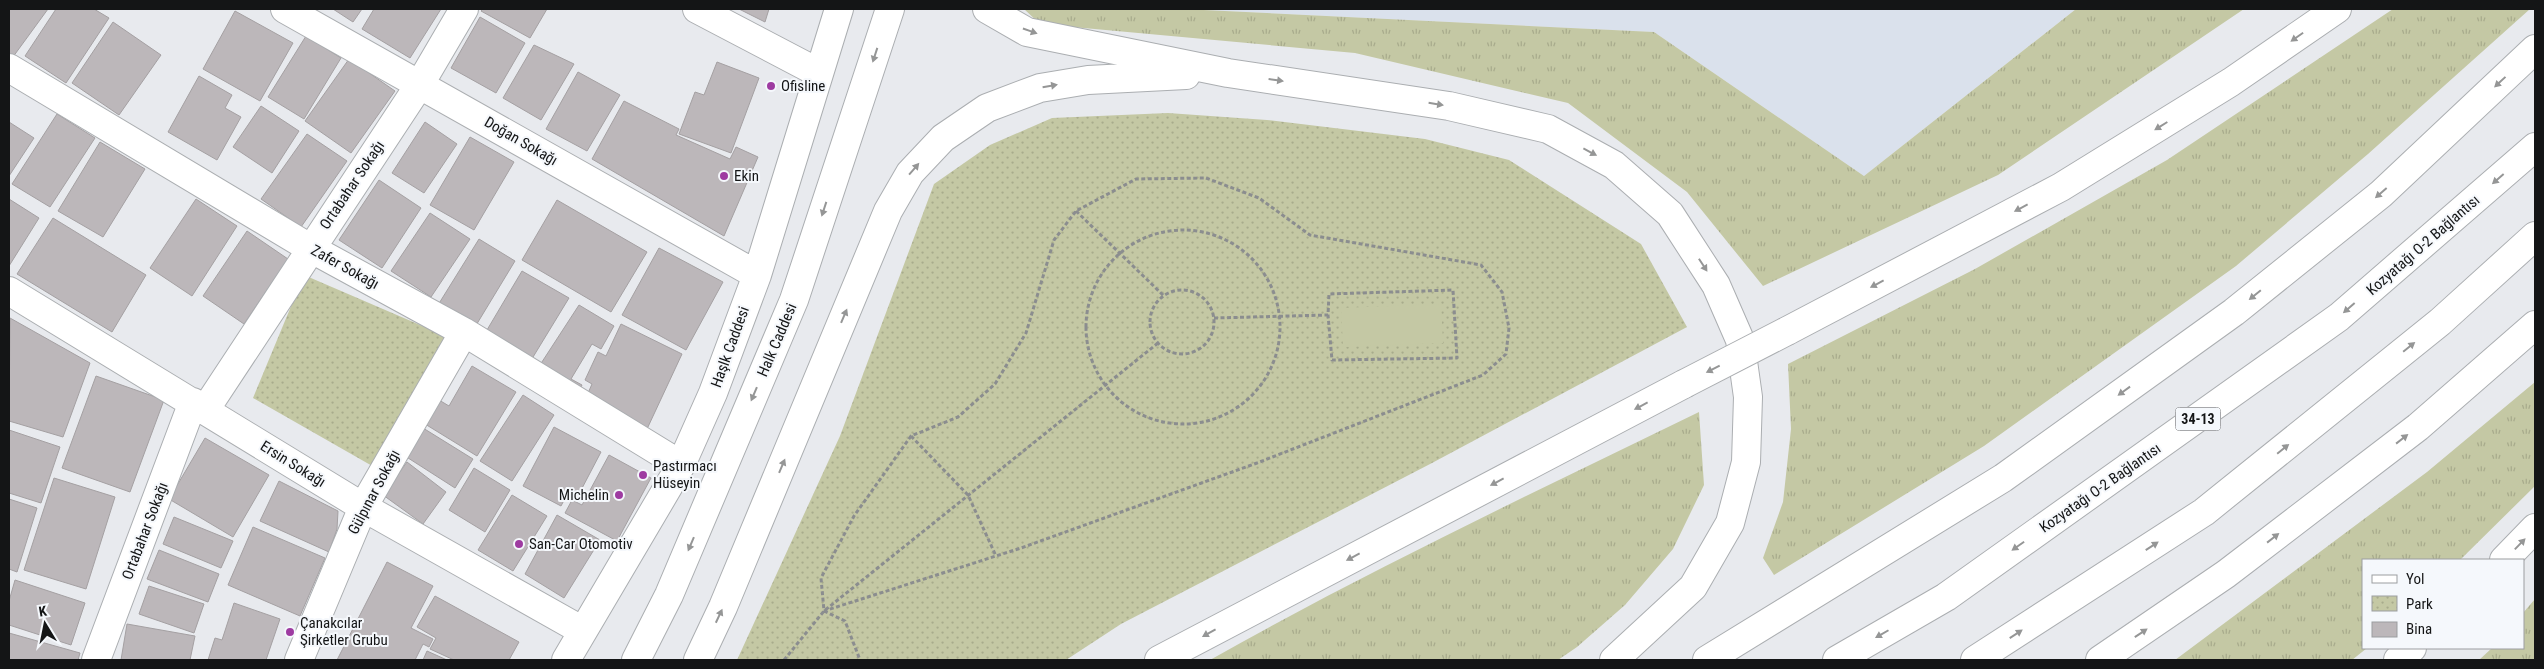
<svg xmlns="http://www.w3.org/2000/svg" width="2544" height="669" viewBox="0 0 2544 669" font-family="'Roboto Condensed',sans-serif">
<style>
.built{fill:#dae1ec}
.grass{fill:url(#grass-tufts)}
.park{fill:url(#park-dots)}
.pitch{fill:#c4c8a4}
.building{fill:#bcb7ba;stroke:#a4a0a2}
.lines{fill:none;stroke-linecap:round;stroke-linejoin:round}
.street-casing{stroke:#abaeb1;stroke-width:30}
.secondary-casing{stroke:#abaeb1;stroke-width:30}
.highway-casing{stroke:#abaeb1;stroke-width:30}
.path{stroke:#8b8d8f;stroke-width:3;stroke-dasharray:4 2.5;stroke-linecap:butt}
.street{stroke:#fff;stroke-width:28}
.secondary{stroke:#fff;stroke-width:28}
.highway{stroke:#fff;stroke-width:28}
.highway-bridge-casing{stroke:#abaeb1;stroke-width:30;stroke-linecap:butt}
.highway-bridge{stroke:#fff;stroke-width:28}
.oneway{fill:#959696}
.poi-dot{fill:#9e3ba1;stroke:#f5f8fc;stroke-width:2}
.labels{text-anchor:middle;stroke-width:4;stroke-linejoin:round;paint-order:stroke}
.shield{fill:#f5f8fc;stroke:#58595b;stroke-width:1}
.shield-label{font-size:14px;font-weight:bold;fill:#141516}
.poi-label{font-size:15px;fill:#141516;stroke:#f5f8fc;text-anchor:start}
.street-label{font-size:15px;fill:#141516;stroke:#f5f8fc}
</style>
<defs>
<pattern id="grass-tufts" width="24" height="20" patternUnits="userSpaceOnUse" patternTransform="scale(1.25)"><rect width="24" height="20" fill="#c4c8a4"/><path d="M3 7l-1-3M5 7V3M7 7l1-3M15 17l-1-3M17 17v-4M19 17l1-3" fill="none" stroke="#a8ab8c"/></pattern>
<pattern id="park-dots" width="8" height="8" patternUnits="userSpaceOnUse" patternTransform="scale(1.25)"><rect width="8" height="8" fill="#c4c8a4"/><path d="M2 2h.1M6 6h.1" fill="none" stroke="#a8ab8c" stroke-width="1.8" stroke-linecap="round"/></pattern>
</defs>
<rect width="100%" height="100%" fill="#e8eaee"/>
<!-- built -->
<path class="built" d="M1183,9h893l-212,167 -210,-144z"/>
<!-- grass -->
<path class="grass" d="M1024,9h159l471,23 210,144 212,-167h168l-246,166 -235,111 -76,-94 -119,-89 -213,-50 -315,-29z
M2393,9h137l-162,145 -132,112 -252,180 -210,129 -11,-17 20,-56 8,-73 -3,-65 187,-95 192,-109z
M2535,382v104l-75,74h-97v88h4l-15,12h-177l252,-188z
M1699,412l5,73 -31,64 -48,56 -48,42 -19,13h-348c159,-90 325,-168 489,-248z
M2535,599v61h-56l13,-12h31v-35z"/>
<!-- park -->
<path class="park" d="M1168,113l99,7 158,19 84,21 132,84 46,83 -255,136 -311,161 -55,36h-329l103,-224 94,-252 56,-39 62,-27z
M304,275l144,62 -74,130 -121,-69z"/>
<!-- pitch -->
<path class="pitch" d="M1441,304l2,39 -100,4 -2,-39z"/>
<!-- building -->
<path class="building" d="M9,9h39l-38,52 -1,-1z
M56,9h38l15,9 -43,65 -41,-27z
M333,9h29l-9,13z
M374,9h67l-31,49 -48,-29z
M483,9h64l-17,29 -49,-27z
M739,9h30l-4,13z
M235,11l58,32 -33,58 -57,-32z
M480,17l45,26 -29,50 -45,-25z
M113,22l48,33 -42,60 -47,-32z
M306,36l35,22 -37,61 -36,-22z
M534,45l40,19 -33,56 -38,-22z
M349,59l46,32 -44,62 -46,-32z
M717,62l42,16 -28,75 -52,-19 16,-42 9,3z
M578,72l42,23 -33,56 -41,-22z
M199,76l33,19 -7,13 16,9 -24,43 -49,-28z
M624,101l55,28 -3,6 54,24 6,-12 22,10 -34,79 -132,-77z
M261,106l38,25 -27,42 -39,-26z
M57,114l38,24 -45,69 -38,-23z
M9,122l25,16 -25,38z
M425,122l32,22 -33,49 -32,-20z
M307,134l40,27 -46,66 -40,-28z
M470,137l44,25 -40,68 -44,-25z
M100,142l45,27 -42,68 -45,-26z
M379,180l42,28 -39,60 -43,-28z
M9,199l30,19 -30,48z
M196,199l41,27 -45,70 -42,-28z
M557,200l90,52 -36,60 -89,-52z
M430,213l40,26 -39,58 -40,-26z
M53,218l93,57 -34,57 -95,-58z
M247,231l41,28 -44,65 -41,-28z
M479,239l36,22 -40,66 -37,-22z
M659,248l64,34 -37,68 -64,-35z
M522,271l47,27 -39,64 -46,-27z
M579,305l35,21 -13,23 -9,-5 -21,35 11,6 -3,6 -41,-23z
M10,318l80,45 -27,74 -54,-16z
M621,324l61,30 -35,75 -62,-29 7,-16 -7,-4 13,-28 8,4z
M472,366l44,26 -39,64 -52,-32 14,-24 10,6z
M96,376l68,24 -34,92 -68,-24z
M523,395l31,20 -42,66 -32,-20z
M554,427l47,25 -22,42 -9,-5 -9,17 -38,-20z
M423,428l50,31 -18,29 -50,-32z
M9,430l51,17 -19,56 -32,-10z
M205,438l64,37 -36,62 -64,-38z
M609,455l42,23 -34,63 -52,-28 7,-13 10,5z
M407,462l39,30 -23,32 -40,-29z
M474,468l36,22 -25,42 -36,-22z
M54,478l61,19 -29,92 -62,-19z
M279,481l59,30 -1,18 -8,23 -69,-31z
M512,495l35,21 -34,55 -35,-21z
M9,499l28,9 -20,64 -8,-3z
M557,515l43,25 -36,58 -39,-24z
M174,517l59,24 -12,27 -58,-24z
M253,527l72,31 -25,58 -72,-31z
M159,550l60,24 -11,28 -61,-23z
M387,562l46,24 -22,42 22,11 -4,8 -6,-3 -8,16h-78z
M15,580l70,23 -14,42 -62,-20v-24z
M149,586l55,18 -10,29 -55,-19z
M435,596l84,46 -10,18h-55l-24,-11 6,-11 -19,-11z
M234,603l46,16 -14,41h-58l7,-22 7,2z
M127,624l68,12 -5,24h-69z
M9,633l71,20 -2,7h-69z
M427,651l20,9h-24z"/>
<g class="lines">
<!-- street casing -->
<g class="street-casing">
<path id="street" d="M285,9l472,266
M697,9l122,64
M9,68l301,180 154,84 217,133
M9,291l354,216 220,124
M205,410l215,-326 44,-75
M96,660l97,-258
M299,660l64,-153 101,-175
M566,660l115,-195 32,-72 44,-118 82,-266"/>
</g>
<!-- secondary casing -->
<g class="secondary-casing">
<path id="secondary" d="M636,660l33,-65 125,-295 96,-291"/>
</g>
<!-- highway casing -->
<g class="highway-casing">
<path id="highway" d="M987,9l40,23 201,41 221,33 99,23 66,36 56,49 46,71 24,55 8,57 -2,65 -16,61 -37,64 -79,73
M1787,331l274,-144 170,-105 106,-73
M2504,560l31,-32
M698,660l25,-53 165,-396 22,-38 33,-35 44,-30 53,-20 48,-8 98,-5
M1159,660l525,-276
M1707,660l296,-182 231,-166 147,-118 154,-145
M1837,660l109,-63 393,-280 196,-170
M1975,660l229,-148 236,-190 95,-86
M2100,660l126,-86 192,-147 117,-102
M2398,660l14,-12"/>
</g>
<!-- path -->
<path class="path" d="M1206,178l53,20 51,37 171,30 21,27 7,36 -3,26 -23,21 -226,88 -236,85 -197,63 -3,-33 33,-62 57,-80 47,-19 37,-33 31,-51 28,-93 22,-29 60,-32z
M1076,211l88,85
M1086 327a97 97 0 1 1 194 0a97 97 0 1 1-194 0Z
M1150 322a32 32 0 1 1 64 0a32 32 0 1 1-64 0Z
M1214,318l114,-3 1,-21 124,-4 4,68 -125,2 -4,-45
M911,436l57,59 28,61
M824,611l21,10 15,39
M784,660l40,-49 334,-268"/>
<!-- street -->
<use href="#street" class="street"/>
<!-- secondary -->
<use href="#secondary" class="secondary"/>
<!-- highway -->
<use href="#highway" class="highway"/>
<!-- highway-bridge casing -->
<g class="highway-bridge-casing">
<path id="highway-bridge" d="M1684,384l103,-53"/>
</g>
<!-- highway-bridge -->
<use href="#highway-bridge" class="highway-bridge"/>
</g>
<!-- one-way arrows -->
<defs><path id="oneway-solid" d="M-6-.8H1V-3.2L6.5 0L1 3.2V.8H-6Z" transform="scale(1.25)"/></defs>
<g class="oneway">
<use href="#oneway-solid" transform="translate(1030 31) rotate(19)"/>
<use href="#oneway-solid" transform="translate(2297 37) rotate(145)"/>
<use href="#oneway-solid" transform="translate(875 55) rotate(108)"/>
<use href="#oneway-solid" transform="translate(1276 80) rotate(8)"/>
<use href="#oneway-solid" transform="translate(2500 82) rotate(137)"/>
<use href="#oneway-solid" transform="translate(1050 86) rotate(-10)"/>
<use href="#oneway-solid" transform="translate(1436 104) rotate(9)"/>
<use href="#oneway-solid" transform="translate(2161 126) rotate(148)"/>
<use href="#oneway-solid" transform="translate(1590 152) rotate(28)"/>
<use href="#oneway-solid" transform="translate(914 169) rotate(-49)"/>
<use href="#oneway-solid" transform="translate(2498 179) rotate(139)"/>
<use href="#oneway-solid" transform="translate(2381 193) rotate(139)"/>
<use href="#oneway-solid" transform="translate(2021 208) rotate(152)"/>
<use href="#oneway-solid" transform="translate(824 209) rotate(108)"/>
<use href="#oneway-solid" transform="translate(1703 265) rotate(57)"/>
<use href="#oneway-solid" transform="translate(1877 284) rotate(152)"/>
<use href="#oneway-solid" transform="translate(2255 295) rotate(141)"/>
<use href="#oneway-solid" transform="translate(2349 308) rotate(139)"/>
<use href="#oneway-solid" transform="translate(844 316) rotate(-67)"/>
<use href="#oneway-solid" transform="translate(2409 347) rotate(-39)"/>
<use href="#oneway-solid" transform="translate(1713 369) rotate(153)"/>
<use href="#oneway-solid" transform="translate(2124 391) rotate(144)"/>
<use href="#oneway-solid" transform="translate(754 394) rotate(113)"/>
<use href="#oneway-solid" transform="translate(1641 406) rotate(152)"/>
<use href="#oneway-solid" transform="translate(2402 439) rotate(-38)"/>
<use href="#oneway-solid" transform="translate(2283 449) rotate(-39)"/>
<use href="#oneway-solid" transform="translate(782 466) rotate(-67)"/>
<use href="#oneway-solid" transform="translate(1497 482) rotate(152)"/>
<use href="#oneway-solid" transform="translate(2273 538) rotate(-38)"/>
<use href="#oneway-solid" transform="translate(691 544) rotate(113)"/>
<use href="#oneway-solid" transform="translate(2520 544) rotate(-46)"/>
<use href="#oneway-solid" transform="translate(2018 546) rotate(145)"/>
<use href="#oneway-solid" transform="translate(2152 546) rotate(-33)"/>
<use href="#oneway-solid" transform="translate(1353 557) rotate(152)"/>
<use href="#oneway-solid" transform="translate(719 616) rotate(-65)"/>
<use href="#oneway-solid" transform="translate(1209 633) rotate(151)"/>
<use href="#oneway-solid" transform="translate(2141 633) rotate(-34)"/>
<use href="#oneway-solid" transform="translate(1882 634) rotate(150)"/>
<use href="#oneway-solid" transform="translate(2016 634) rotate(-33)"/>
</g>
<!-- markers -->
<g class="poi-dot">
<circle cx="771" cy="86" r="5"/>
<circle cx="724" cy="176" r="5"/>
<circle cx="643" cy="475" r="5"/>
<circle cx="619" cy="495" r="5"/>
<circle cx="519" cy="544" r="5"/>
<circle cx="290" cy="632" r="5"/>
</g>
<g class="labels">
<!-- shield labels -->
<rect class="shield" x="2175.5" y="407.5" width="45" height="23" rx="4"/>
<g class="shield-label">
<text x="2198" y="424">34-13</text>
</g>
<!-- poi labels -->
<g class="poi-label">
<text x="781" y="91">Ofisline</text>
<text x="734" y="181">Ekin</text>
<text x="653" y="471">Pastırmacı<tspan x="653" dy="17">Hüseyin</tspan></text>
<text x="609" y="500" text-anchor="end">Michelin</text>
<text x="529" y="549">San-Car Otomotiv</text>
<text x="300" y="628">Çanakcılar<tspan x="300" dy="17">Şirketler Grubu</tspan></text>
</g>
<!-- street labels -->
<g class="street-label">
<text transform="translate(521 141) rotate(30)" y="5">Doğan Sokağı</text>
<text transform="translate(352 185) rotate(-56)" y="5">Ortabahar Sokağı</text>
<text transform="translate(2423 245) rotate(-41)" y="5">Kozyatağı O-2 Bağlantısı</text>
<text transform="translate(345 267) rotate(29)" y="5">Zafer Sokağı</text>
<text transform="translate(777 340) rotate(-67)" y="5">Halk Caddesi</text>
<text transform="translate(730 347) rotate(-70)" y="5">Haşlk Caddesi</text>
<text transform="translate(293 464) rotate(32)" y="5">Ersin Sokağı</text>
<text transform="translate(2100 488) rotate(-35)" y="5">Kozyatağı O-2 Bağlantısı</text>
<text transform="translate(374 492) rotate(-62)" y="5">Gülpınar Sokağı</text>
<text transform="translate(145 531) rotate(-69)" y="5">Ortabahar Sokağı</text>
</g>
</g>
<!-- border -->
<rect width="2544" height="669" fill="none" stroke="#141516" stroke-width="20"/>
<!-- legend -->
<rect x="2362" y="559" width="162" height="90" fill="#f5f8fc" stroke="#9b9da0"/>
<rect x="2372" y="575" width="25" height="8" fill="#ffffff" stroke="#9b9da0"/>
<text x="2406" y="584" font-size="15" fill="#141516">Yol</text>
<rect x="2372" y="596" width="25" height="15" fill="url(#park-dots)" stroke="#9b9da0"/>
<text x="2406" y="609" font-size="15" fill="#141516">Park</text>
<rect x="2372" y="622" width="25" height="15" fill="#bcb7ba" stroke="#9b9da0"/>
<text x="2406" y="634" font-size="15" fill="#141516">Bina</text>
<!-- north arrow -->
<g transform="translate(45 624) rotate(350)" stroke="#f5f8fc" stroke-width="4" paint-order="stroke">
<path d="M0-4L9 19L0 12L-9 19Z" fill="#141516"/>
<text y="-8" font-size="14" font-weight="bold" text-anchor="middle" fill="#141516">K</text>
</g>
</svg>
